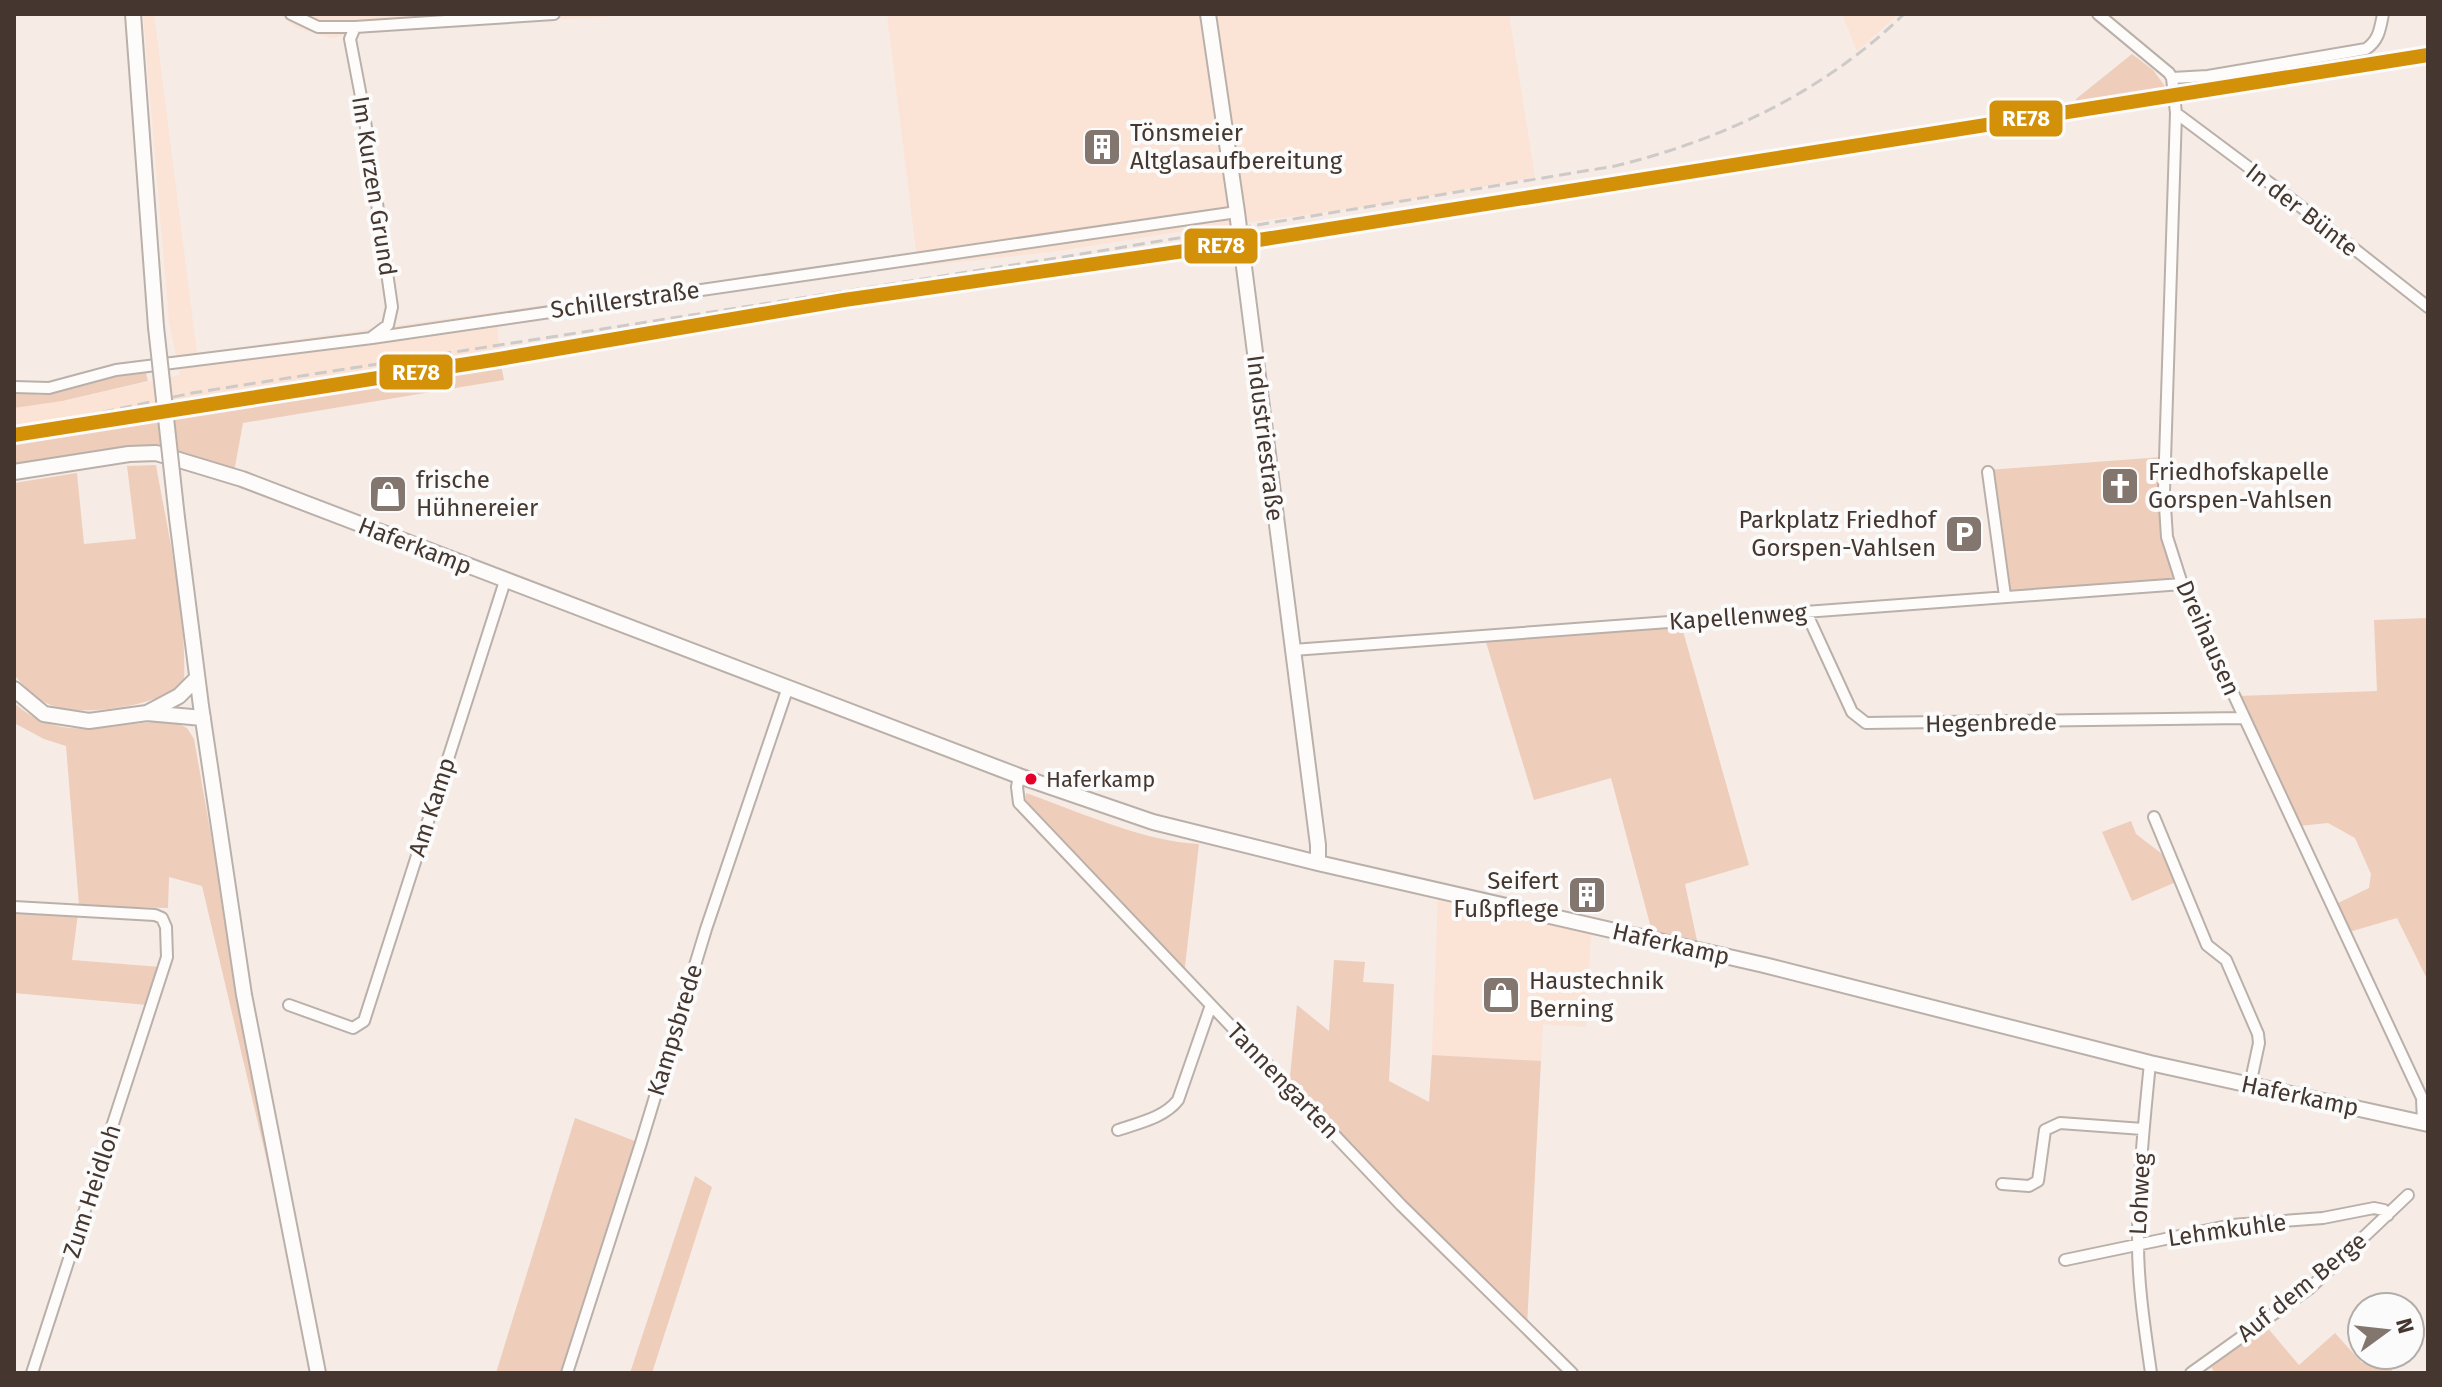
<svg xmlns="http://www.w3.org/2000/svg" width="2442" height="1387" viewBox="0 0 2442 1387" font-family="'Fira Sans',sans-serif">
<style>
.built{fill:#fbe3d6}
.green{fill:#efcdbb}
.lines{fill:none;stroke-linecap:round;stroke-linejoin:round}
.street-casing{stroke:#bab0aa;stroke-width:14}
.secondary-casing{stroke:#bab0aa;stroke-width:18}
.street{stroke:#fefcfb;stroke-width:10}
.secondary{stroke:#fefcfb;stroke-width:14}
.rail{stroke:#cdcac7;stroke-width:3;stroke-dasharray:12 6;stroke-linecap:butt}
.secondary-bridge-casing{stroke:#bab0aa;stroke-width:18;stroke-linecap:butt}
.secondary-bridge{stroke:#fefcfb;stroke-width:14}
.rail-1-casing{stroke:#fbfbfb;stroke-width:20}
.rail-1{stroke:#d39009;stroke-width:14}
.bus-dot{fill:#e4002b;stroke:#fbfbfb;stroke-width:3}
.labels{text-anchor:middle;stroke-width:8;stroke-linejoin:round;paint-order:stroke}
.bus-label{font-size:22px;fill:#45372f;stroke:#fbfbfb;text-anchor:start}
.poi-label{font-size:24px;fill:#45372f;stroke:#fbfbfb;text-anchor:start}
.street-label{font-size:24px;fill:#45372f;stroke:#fbfbfb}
.line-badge{stroke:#fbfbfb;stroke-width:3}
.badge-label{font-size:22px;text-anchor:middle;font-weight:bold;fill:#fff}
</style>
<rect width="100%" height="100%" fill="#f6ebe5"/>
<!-- built -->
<path class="built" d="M143,14h11l43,339 372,-51 348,-44 -30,-244h622l26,163 -150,27 -194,26 -140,22 -189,20 -365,55 4,38 -487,77v-34l48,-7 118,-26 -11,-54z
M279,14h370l-281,16 -36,8 -35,-10z
M1842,14h57l-42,37z
M1438,896l153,34 -5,97 -43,-3 -2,37 -109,-6z"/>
<!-- green -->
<path class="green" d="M2132,54l21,16 14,19 -91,14v-4z
M501,365l3,15 -261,43 -9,49 -40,-16 -42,-8 -138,18v-24z
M145,369l3,12 -86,20 -48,7v-17l27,4z
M2162,457l-2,59 3,21 15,44 -173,13 -17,-124z
M156,465c12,68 31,148 28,217 -23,24 -99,35 -131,24 -15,-5 -28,-19 -39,-31v-192l63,-10 7,71 52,-5 -9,-73z
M2428,618v363l-31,-63 -48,14 -13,-28 33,-16 2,-14 -16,-36 -27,-15 -29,3 -61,-130 139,-5 -3,-71z
M1681,624l68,241 -64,19 14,66 -45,-11 -43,-161 -77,22 -49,-161z
M14,703c50,44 100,18 159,18l14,7 7,11 80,452 -72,-305 -33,-9 -1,31 -89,-2 -7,54 89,7 -14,38 -133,-12v-91l65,3 -13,-159 -22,-7 -28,-15z
M1026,793c51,18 119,49 173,51l-15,131 -159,-170z
M2131,821l5,13 30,23 10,25 -44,19 -30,-69z
M1334,960l31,2 -2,20 31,2 -5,97 40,21 3,-47 109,6 -14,265 -238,-239 8,-82 32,26z
M575,1118l65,25 -77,230h-67z
M695,1176l17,11 -60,186h-22z
M2266,1326l33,39 36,-32 27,30 13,-8h9l9,18h-178l-5,-8z"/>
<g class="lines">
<!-- street casing -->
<g class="street-casing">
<path id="street" d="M291,14l27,13h37l199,-13
M2098,14l71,59 3,5 4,35 -12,378 3,46 15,47 240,514 1,25
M355,27l-5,12 13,68 29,200 -4,18 -16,12
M2172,78l36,-2 158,-27c13,-9 14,-20 17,-35
M2176,113l115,86 137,108
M14,387l35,1 67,-18 256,-32 865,-126
M1988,472l17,124
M1806,612l46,100 14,11 378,-5
M1293,650l889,-66
M1019,776l-2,11 2,16 382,402 171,168
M2154,817l53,128 19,15 32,74 1,9 -9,42
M14,907l141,8 7,3 4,9 1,30 -135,416
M289,1005l64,23 11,-7 141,-440
M2150,1063c-6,60 -12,120 -12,180 0,43 7,87 13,130
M1118,1130c20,-7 46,-12 60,-30l33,-95
M2002,1184l27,2 9,-5 7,-51 15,-7 83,6
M2065,1260l167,-35 91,-7 51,-10 10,2 4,5
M567,1373l74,-230 65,-214 82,-242
M2191,1373l119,-85 98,-93"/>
</g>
<!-- secondary casing -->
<g class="secondary-casing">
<path id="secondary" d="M133,14l23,313
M1208,14l29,198 81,633v18
M14,472l115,-18 27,-1 86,26 777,297 134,46 165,41 446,102 386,98 278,61
M177,518l24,188 43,289 74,378
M14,689l30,25 45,7 58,-8 32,-17 18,-18
M147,713l56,5"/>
</g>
<!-- street -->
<use href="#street" class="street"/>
<!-- secondary -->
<use href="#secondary" class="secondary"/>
<!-- rail -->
<path class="rail" d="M14,429l48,-8 130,-28 859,-134 564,-93c107,-26 209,-74 289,-152"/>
<!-- secondary-bridge casing -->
<g class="secondary-bridge-casing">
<path id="secondary-bridge" d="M156,327l21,191"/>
</g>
<!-- secondary-bridge -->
<use href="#secondary-bridge" class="secondary-bridge"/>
<!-- rail-1 casing -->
<g class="rail-1-casing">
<path id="rail-1" d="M14,435l485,-76 345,-59 396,-57 1188,-188"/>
</g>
<!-- rail-1 -->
<use href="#rail-1" class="rail-1"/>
</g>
<!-- icons -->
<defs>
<g id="building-square" transform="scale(2)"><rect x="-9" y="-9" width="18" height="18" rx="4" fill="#83766f" stroke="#fbfbfb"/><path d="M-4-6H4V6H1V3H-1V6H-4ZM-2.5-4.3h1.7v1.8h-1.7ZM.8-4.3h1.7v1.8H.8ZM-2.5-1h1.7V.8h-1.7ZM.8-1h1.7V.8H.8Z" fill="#fff"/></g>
<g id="church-square" transform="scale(2)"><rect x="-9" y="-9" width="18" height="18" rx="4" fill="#83766f" stroke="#fbfbfb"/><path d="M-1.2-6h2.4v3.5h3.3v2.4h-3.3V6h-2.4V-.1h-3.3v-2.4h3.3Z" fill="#fff"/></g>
<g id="shop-square" transform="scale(2)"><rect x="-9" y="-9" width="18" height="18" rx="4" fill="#83766f" stroke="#fbfbfb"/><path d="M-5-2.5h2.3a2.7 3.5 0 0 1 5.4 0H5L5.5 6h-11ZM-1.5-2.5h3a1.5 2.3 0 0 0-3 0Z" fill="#fff"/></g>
<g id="parking-square" transform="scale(2)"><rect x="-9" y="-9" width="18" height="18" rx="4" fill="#83766f" stroke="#fbfbfb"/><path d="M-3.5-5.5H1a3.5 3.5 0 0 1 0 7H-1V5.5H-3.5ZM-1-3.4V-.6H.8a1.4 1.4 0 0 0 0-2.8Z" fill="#fff"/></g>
</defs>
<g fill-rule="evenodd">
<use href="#building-square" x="1102" y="147"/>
<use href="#church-square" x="2120" y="486"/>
<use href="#shop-square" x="388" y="494"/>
<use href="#parking-square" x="1964" y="534"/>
<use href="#building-square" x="1587" y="895"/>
<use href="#shop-square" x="1501" y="995"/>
</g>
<!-- markers -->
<circle class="bus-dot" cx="1031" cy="779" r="7"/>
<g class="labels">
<!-- bus labels -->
<g class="bus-label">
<text x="1046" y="787">Haferkamp</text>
</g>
<!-- poi labels -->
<g class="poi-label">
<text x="1130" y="141">Tönsmeier<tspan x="1130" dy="28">Altglasaufbereitung</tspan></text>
<text x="2148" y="480">Friedhofskapelle<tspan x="2148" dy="28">Gorspen-Vahlsen</tspan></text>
<text x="416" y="488">frische<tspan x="416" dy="28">Hühnereier</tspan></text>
<text x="1936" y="528" text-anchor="end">Parkplatz Friedhof<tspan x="1936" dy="28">Gorspen-Vahlsen</tspan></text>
<text x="1559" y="889" text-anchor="end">Seifert<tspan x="1559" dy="28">Fußpflege</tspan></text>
<text x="1529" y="989">Haustechnik<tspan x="1529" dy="28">Berning</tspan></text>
</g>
<!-- street labels -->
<g class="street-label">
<text transform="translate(374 186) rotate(81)" y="8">Im Kurzen Grund</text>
<text transform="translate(2302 210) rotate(38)" y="8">In der Bünte</text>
<text transform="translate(625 300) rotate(-8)" y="8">Schillerstraße</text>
<text transform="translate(1265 438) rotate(83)" y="8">Industriestraße</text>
<text transform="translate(415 546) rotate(21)" y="8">Haferkamp</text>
<text transform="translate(1738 617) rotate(-4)" y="8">Kapellenweg</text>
<text transform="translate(2208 638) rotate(66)" y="8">Dreihausen</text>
<text transform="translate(1991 723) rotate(-1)" y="8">Hegenbrede</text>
<text transform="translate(432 807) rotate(-72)" y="8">Am Kamp</text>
<text transform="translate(1671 944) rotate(13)" y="8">Haferkamp</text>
<text transform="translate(675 1030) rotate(-73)" y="8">Kampsbrede</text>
<text transform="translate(1283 1081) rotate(46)" y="8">Tannengarten</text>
<text transform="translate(2300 1096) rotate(12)" y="8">Haferkamp</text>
<text transform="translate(92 1191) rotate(-72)" y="8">Zum Heidloh</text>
<text transform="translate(2140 1194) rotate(-87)" y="8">Lohweg</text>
<text transform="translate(2227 1230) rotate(-8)" y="8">Lehmkuhle</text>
<text transform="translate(2302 1287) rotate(-39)" y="8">Auf dem Berge</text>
</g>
</g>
<g class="line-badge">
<rect x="1988" y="99" width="76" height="39" rx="8" fill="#d39009"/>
<rect x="1183" y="227" width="76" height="38" rx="8" fill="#d39009"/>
<rect x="378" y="353" width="76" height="38" rx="8" fill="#d39009"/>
</g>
<g class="badge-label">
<text x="2026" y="126">RE78</text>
<text x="1221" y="253">RE78</text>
<text x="416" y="380">RE78</text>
</g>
<!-- border -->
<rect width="2442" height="1387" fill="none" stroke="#45372f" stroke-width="32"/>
<!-- north arrow -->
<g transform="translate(2386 1331) rotate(75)"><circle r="38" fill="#fbfbfb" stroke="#b2ada9" stroke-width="2"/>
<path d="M0-6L14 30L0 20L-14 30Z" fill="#83766f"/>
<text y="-12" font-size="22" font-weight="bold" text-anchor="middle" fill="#45372f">N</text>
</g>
</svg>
